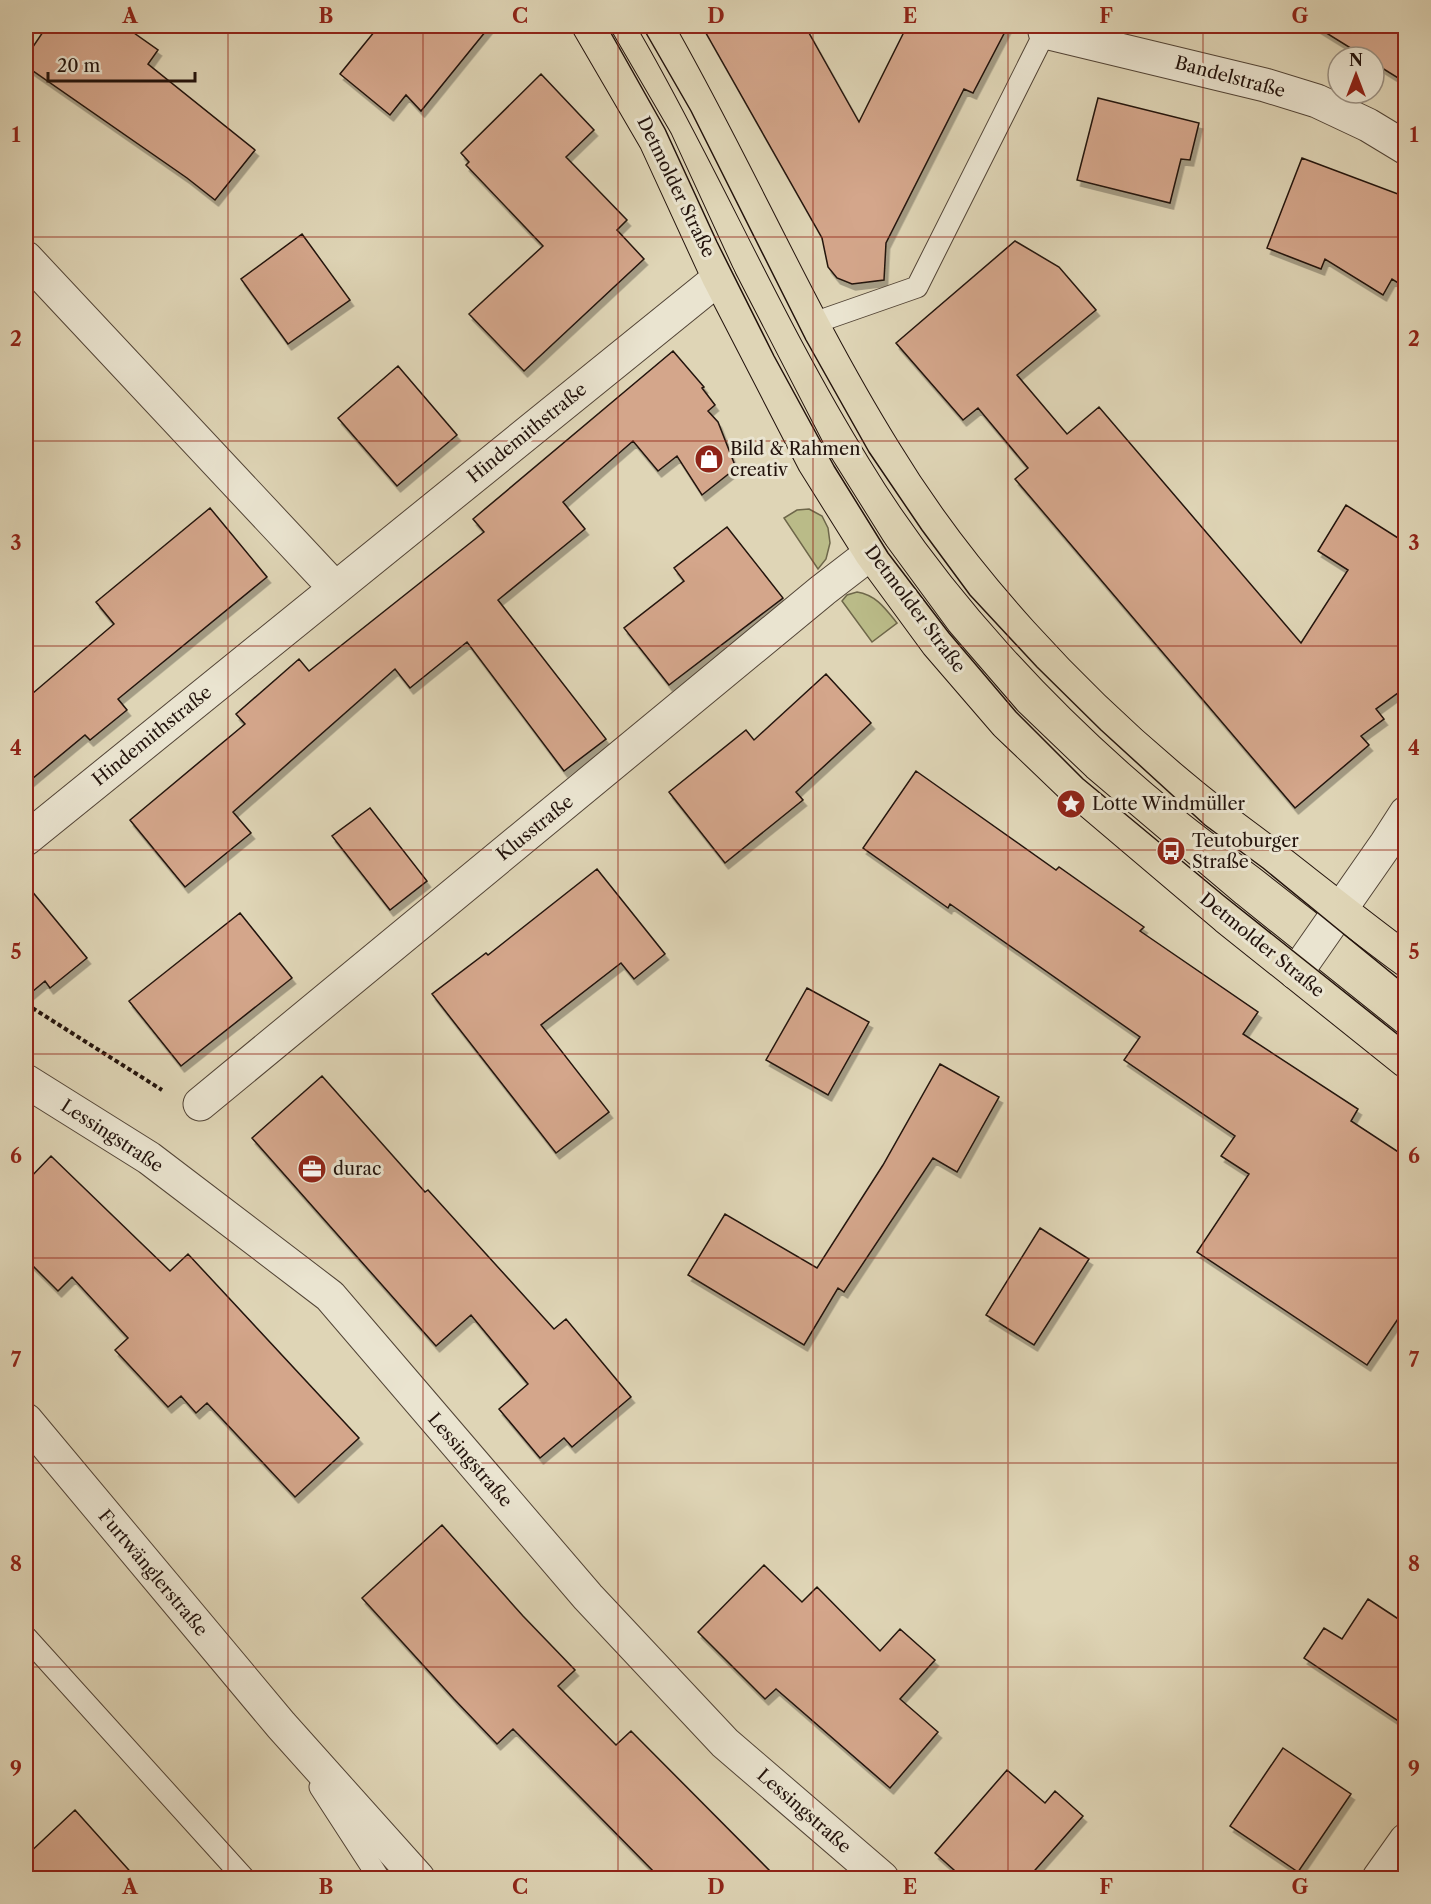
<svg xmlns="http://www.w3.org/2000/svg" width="1431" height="1904" viewBox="0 0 1431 1904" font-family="'Libre Caslon Text',serif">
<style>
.green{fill:#babb88;stroke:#6e674a;stroke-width:1.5}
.building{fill:#d4a68b;stroke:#23130c;stroke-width:1.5;filter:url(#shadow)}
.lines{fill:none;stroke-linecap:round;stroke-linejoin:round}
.service-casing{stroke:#524436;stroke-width:23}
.minor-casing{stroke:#524436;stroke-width:35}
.tertiary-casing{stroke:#524436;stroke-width:35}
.primary-casing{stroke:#23130c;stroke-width:35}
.path{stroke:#23130c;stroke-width:4;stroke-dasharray:4.5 3;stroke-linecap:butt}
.service{stroke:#eae4d0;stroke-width:21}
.minor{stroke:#eae4d0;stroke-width:33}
.tertiary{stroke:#eae4d0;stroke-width:33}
.primary{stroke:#dfd5b6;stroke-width:33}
.tram{stroke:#23130c;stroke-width:1.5}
.grid{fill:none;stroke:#8f2418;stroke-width:1.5;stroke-opacity:0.55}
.labels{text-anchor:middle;stroke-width:6;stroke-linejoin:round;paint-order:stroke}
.street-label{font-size:18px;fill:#23130c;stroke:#eae4d0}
.poi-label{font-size:18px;fill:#23130c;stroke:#eae4d0;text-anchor:start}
.neatline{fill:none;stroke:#8f2418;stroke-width:2}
.grid-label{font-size:20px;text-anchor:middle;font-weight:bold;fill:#8f2418}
</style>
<defs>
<filter id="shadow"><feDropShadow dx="3.5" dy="6" stdDeviation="0" flood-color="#0004"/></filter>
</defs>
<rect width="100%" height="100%" fill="#dfd5b6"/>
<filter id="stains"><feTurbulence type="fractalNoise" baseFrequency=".00333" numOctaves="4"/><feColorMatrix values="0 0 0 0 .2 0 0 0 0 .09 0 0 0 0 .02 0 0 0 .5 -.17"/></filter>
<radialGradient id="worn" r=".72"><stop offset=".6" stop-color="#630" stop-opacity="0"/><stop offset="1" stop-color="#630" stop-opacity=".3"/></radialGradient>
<!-- green -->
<path class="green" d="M809,509l13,7 6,12 2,15 -4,16 -8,10 -34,-51 13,-8z
M857,592c19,3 28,16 40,31l-25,19 -30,-41 5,-6z"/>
<!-- building -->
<path class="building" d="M47,26h77l34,24 -10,14 107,86 -40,50 -28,-22 -161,-112v-9z
M379,26h111l-69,85 -15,-16 -16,20 -50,-41z
M702,26h103l54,96 48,-96h101l-35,67 -9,-4 -78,154 -2,37 -32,4 -15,-6 -9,-11 -6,-29z
M1315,26h91v57l-32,-20v-6h-9z
M541,74l53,56 -28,27 61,63 -10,10 27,29 -120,112 -55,-57 74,-68 -77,-81 3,-3 -8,-9z
M1098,98l101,25 -9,37 -9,-1 -11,44 -93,-23z
M1302,158l104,39v91l-14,-9 -9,16 -58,-36 -4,10 -54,-21z
M302,234l48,66 -62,44 -47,-65z
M1015,241l44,26 37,43 -79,65 50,59 32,-27 202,236 47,-73 -30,-19 28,-46 60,38v144l-30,22 8,10 -23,17 8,9 -74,63 -280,-329 13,-11 -50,-60 -15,12 -67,-77z
M673,351l31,36 -2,1 13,17 -7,6 10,11 18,46 -34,27 -25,-39 -19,15 -25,-30 -70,61 22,27 -87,71 108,139 -42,32 -97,-129 -57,46 -15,-19 -162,143 18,21 -66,54 -55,-67 115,-96 -9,-10 63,-55 10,12 175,-139 -11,-13z
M398,366l59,69 -60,51 -59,-68z
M210,508l57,69 -149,122 9,11 -37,30 -5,-5 -59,49v-85l88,-75 -18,-22z
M727,527l56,71 -114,87 -45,-57 60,-47 -10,-13z
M826,674l45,49 -75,69 7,8 -78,63 -56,-71 77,-62 8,10z
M916,771l140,99 3,-3 85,60 -4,4 118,81 -15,22 115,75 -7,12 55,36v150l-39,58 -170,-113 52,-78 -28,-18 14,-20 -111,-76 16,-23 -190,-133 -2,4 -85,-60z
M370,808l57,73 -37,29 -58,-74z
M597,869l68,85 -31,25 -13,-16 -80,62 68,87 -53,41 -124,-159 54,-41 2,2z
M26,884l61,74 -37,30 -5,-7 -19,16z
M240,913l52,65 -111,88 -52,-65z
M807,988l62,34 -41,73 -62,-35z
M940,1064l59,33 -42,75 -24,-14 -89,134 -6,-4 -34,57 -116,-70 37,-61 92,54 66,-103z
M322,1076l103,116 3,-2 126,139 12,-10 65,78 -59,50 -8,-9 -24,20 -41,-49 29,-25 -57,-69 -35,31 -184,-208z
M51,1156l119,115 18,-17 171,184 -64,59 -88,-94 -11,10 -15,-17 -13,11 -53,-57 13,-12 -56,-61 -14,14 -32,-32v-77z
M1040,1228l49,31 -55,86 -48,-30z
M442,1525l81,91 52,54 -17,16 58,59 15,-14 146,147h-117l-147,-149 -16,15 -43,-45 -92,-101z
M764,1565l38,37 15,-15 63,64 20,-22 35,31 -35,39 38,33 -48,56 -114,-99 -11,10 -67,-67z
M1368,1599l38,25v102l-102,-68 20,-30 18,11z
M1283,1748l68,46 -53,78 -68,-46z
M1007,1770l38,33 10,-12 28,25 -55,62h-65l-28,-25z
M75,1810l61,68h-110v-22z"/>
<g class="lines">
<!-- service casing -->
<g class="service-casing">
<path id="service" d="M811,324l106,-37 131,-261
M26,1637l218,241
M320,1787l59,91"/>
</g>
<!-- minor casing -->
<g class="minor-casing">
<path id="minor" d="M1045,32l220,53 52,16 51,24 38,23
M26,258l309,330
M26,839l693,-561
M26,1081l123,77 181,138 258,301 137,146 157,135
M200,1104l623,-514 48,-37
M26,1420l255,305 137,153
M1379,1878l27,-38"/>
</g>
<!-- tertiary casing -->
<g class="tertiary-casing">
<path id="tertiary" d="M1296,973l90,-129 20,-31"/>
</g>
<!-- primary casing -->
<g class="primary-casing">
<path id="primary" d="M589,26l67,115 63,137 95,184 57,91 66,90 69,80 69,66 151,128 180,144
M656,26c80,139 143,288 228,425 77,127 189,247 304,341 26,22 55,42 82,63 45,35 90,71 136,105"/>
</g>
<!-- path -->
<path class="path" d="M26,1004l136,86"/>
<!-- service -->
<use href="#service" class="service"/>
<!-- minor -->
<use href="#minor" class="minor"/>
<!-- tertiary -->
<use href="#tertiary" class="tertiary"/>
<!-- primary -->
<use href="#primary" class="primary"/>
<!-- tram -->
<path class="tram" d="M607,26l58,103 52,113 57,114 60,110 54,87 61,80 67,79 67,67 141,117 182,145
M642,26l49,85 115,229 63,112 53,78 48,65 67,72 64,63 104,95 58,43 143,117"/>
</g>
<!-- grid -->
<path class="grid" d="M228,26v1852M423,26v1852M618,26v1852M813,26v1852M1008,26v1852M1203,26v1852M26,237h1380M26,441h1380M26,646h1380M26,850h1380M26,1054h1380M26,1258h1380M26,1463h1380M26,1667h1380"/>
<!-- icons -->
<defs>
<g id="shop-disc" transform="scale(1.5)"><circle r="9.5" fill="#8f2418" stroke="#eae4d0"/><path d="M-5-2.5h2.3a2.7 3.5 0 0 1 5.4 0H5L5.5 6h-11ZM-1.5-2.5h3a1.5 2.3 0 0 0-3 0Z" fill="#fff"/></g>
<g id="sight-disc" transform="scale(1.5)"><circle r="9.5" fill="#8f2418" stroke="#eae4d0"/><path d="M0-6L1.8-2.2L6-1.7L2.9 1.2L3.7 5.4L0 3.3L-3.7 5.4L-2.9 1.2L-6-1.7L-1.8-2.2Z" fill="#fff"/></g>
<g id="bus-disc" transform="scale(1.5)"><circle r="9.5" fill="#8f2418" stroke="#eae4d0"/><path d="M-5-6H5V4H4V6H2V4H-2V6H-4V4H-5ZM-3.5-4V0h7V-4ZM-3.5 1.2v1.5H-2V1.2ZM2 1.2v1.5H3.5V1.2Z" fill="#fff"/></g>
<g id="office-disc" transform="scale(1.5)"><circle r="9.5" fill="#8f2418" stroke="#eae4d0"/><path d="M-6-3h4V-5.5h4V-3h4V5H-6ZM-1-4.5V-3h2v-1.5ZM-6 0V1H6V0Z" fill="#fff"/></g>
</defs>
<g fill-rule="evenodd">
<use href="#shop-disc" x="709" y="459"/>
<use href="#sight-disc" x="1071" y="804"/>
<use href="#bus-disc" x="1171" y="851"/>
<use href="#office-disc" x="312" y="1169"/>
</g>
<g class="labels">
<!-- street labels -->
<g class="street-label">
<text transform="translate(1230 77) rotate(15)" y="6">Bandelstraße</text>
<text transform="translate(676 187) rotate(64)" y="6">Detmolder Straße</text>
<text transform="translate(527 433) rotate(-39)" y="6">Hindemithstraße</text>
<text transform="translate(915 609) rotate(53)" y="6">Detmolder Straße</text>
<text transform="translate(152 736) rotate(-39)" y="6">Hindemithstraße</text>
<text transform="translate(535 828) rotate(-39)" y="6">Klusstraße</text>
<text transform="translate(1262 945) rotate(39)" y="6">Detmolder Straße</text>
<text transform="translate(112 1136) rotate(33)" y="6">Lessingstraße</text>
<text transform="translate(470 1460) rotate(49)" y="6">Lessingstraße</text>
<text transform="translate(153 1573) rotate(50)" y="6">Furtwänglerstraße</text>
<text transform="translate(804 1811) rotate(41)" y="6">Lessingstraße</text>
</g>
<!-- poi labels -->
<g class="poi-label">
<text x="730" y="455">Bild &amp; Rahmen<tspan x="730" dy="21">creativ</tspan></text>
<text x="1092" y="810">Lotte Windmüller</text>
<text x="1192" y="847">Teutoburger<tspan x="1192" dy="21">Straße</tspan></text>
<text x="333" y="1175">durac</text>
</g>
</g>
<!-- margin -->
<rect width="1431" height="1904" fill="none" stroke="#dfd5b6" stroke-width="66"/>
<!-- north arrow -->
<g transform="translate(1356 75)"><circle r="28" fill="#eae4d0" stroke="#9a9082" stroke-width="1.5"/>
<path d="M0-4.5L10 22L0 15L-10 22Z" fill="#8f2418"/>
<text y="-9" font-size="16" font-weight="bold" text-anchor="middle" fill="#23130c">N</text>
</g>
<!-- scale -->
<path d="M48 72v9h147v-9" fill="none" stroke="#23130c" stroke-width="3"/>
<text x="57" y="72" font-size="18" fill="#23130c" stroke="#eae4d0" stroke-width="4.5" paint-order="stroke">20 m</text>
<rect x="33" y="33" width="1365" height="1838" class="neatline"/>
<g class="grid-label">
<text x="130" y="23">A</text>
<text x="326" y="23">B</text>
<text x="520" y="23">C</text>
<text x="716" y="23">D</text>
<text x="910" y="23">E</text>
<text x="1106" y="23">F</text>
<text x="1300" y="23">G</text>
<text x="16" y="142">1</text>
<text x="1414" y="142">1</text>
<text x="16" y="346">2</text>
<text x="1414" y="346">2</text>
<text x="16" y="550">3</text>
<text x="1414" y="550">3</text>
<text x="16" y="755">4</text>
<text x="1414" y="755">4</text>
<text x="16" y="959">5</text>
<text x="1414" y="959">5</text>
<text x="16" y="1163">6</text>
<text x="1414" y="1163">6</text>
<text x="16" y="1367">7</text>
<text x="1414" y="1367">7</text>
<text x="16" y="1571">8</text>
<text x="1414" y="1571">8</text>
<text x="16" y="1776">9</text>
<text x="1414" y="1776">9</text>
<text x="130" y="1894">A</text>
<text x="326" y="1894">B</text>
<text x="520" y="1894">C</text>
<text x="716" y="1894">D</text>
<text x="910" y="1894">E</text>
<text x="1106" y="1894">F</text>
<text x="1300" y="1894">G</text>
</g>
<rect width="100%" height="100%" filter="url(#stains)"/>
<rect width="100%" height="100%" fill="url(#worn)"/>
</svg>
